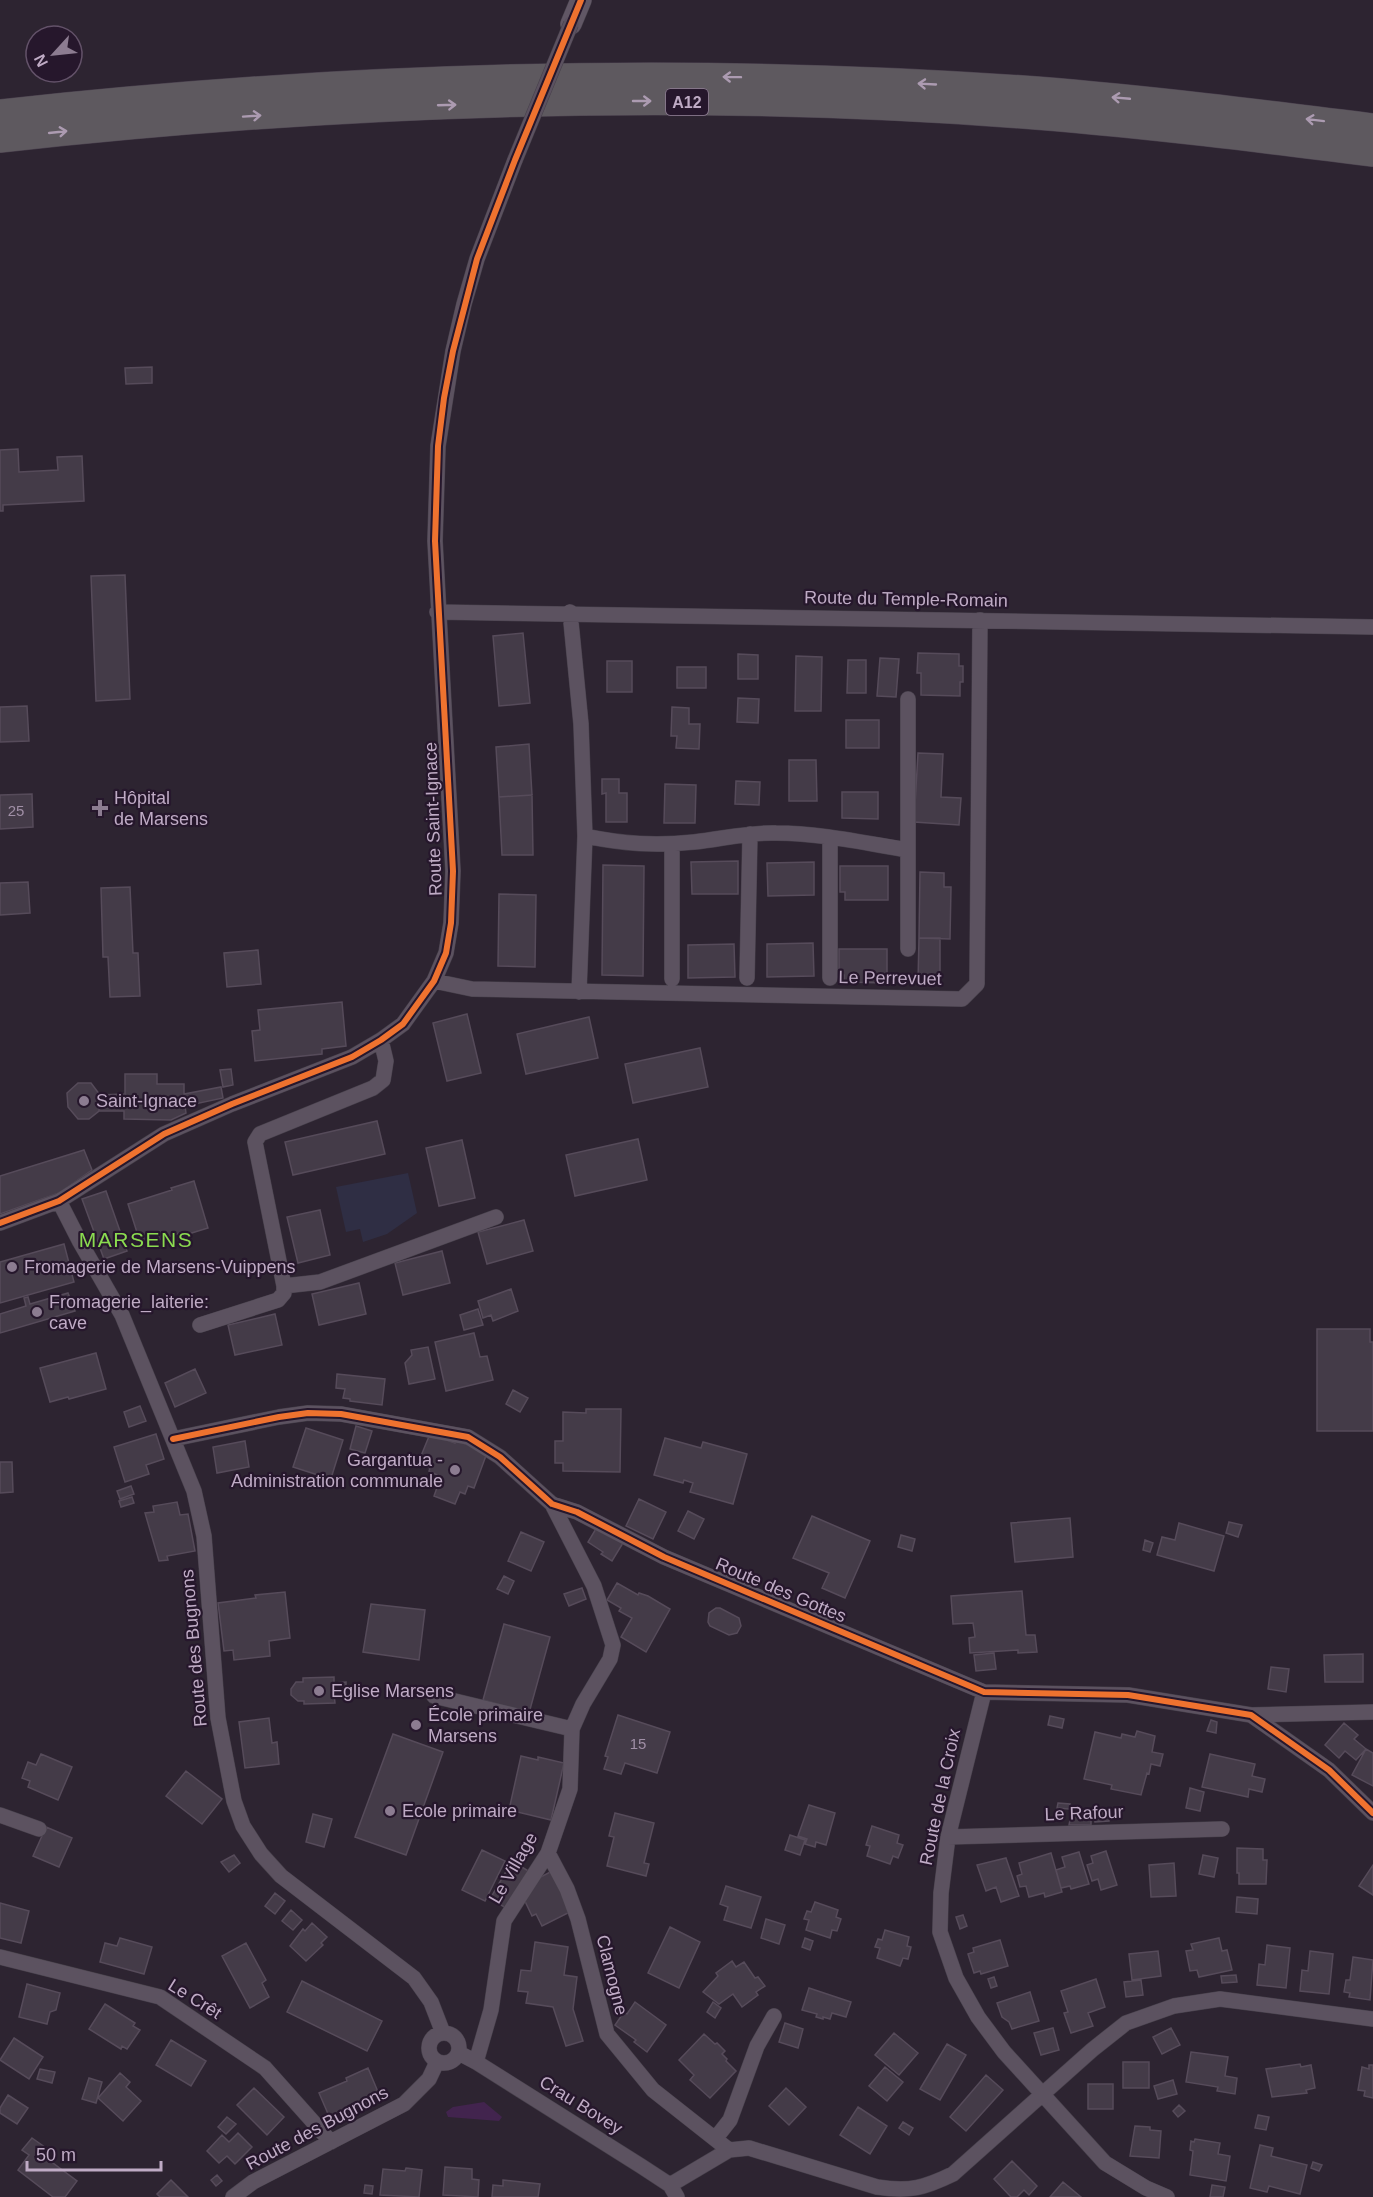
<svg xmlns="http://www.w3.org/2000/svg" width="1373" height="2197" viewBox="0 0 1373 2197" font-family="Arial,sans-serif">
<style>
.green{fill:#2f2e44}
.water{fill:#42244e}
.building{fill:#443b48;stroke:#564b5a;stroke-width:1.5}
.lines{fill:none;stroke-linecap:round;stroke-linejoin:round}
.street-casing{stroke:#47404b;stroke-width:16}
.secondary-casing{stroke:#47404b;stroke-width:22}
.highway-casing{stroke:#4a404e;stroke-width:28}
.street{stroke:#5c5260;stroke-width:15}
.secondary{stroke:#615765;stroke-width:21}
.highway{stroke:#5e595f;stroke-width:27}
.street-bridge-casing{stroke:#47404b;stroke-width:16;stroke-linecap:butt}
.street-bridge{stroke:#5c5260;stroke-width:15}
.cycleway-casing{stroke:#26172c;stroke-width:10}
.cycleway{stroke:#ef722f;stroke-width:6}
.oneway{stroke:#ac9bb1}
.poi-dot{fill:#8c7c91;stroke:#26172c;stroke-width:2}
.labels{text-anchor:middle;stroke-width:4.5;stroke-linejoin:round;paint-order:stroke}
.number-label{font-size:15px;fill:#a08fa6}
.shield{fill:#26172c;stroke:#917f97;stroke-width:1.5}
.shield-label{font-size:16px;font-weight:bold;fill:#bfabc5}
.street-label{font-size:18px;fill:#bfabc5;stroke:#26172c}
.poi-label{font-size:18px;fill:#bfabc5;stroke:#26172c;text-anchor:start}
.quarter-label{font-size:21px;letter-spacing:1.5px;fill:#8bdb50;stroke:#26172c}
</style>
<rect width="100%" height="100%" fill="#2d2431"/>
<!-- green -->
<path class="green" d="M408,1173l9,40 -30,21 -24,8 -3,-13 -14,3 -10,-45z"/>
<!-- water -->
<path class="water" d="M484,2102l18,15 -3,4 -51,-4 -2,-5 7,-5z"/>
<!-- building -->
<path class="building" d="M152,367v16l-26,1 -1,-16z
M18,449l1,23 39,-2 -1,-13 25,-1 2,45 -81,4v6h-3v-61z
M125,575l5,124 -34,2 -5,-125z
M523,633l7,70 -31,3 -6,-70z
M918,653l41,1v12h4v16h-3v14l-39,-1v-22h-4z
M738,654l20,1v24h-20z
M796,656l26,1 -1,54h-26z
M880,658l19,1 -3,38 -19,-1z
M848,660h18v33h-19z
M607,661h25v31h-25z
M677,667h29v21h-29z
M738,698l21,1 -1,24 -21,-1z
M27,706l2,35 -29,1v-35z
M672,707l17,1v16h11l-1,25 -23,-1 1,-12h-6z
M846,720h33v28h-33z
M529,744l3,51 -33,2 -3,-50z
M918,753l25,1 -2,43 20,1 -2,27 -45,-3z
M789,760h27l1,41h-28z
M602,779h17v14h8v29h-21v-29l-4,1z
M736,781l24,1 -1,23 -24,-1z
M665,784l31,1 -1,38h-31z
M842,792h36v27l-36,-1z
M32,794l1,33 -33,2v-34z
M532,795l1,60h-31l-3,-58z
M738,861v33h-46l-1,-32z
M814,862v33l-46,1 -1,-33z
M603,865l41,1 -1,110 -41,-1z
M840,866h48v34h-43v-8h-5z
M920,872l24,1v14h7l-1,52 -31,-1z
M28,882l2,31 -30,2v-32z
M130,887l3,66h5l2,43 -30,1 -2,-40h-5l-2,-69z
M499,894l37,1 -1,72 -37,-1z
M919,938h21v43h-22z
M813,943l1,33 -47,1v-33z
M734,944l1,33 -47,1v-33z
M839,949h48v34l-43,-1v-7h-5z
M258,950l3,34 -34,3 -3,-34z
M342,1002l4,44 -24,3v5l-67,7 -3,-30 8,-1 -2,-20z
M467,1014l14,59 -34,8 -14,-58z
M589,1017l9,41 -72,16 -9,-40z
M700,1048l8,39 -75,16 -8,-39z
M231,1069l2,16 -10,2 -3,-17z
M125,1074h32v10h27v10l37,-7 2,11 -38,8 1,7 -15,7 -47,-1v-8h-25l1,-16 25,-1z
M78,1083h13l9,12 -1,16 -10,8h-11l-10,-12 -1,-14z
M377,1121l8,33 -92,21 -8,-33z
M638,1139l9,41 -72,16 -9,-41z
M462,1140l13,58 -36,8 -13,-58z
M84,1150l8,20 -33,23 -59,21v-38z
M194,1181l14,47 -23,7 -1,-3 -43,13 -13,-41 44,-14 -1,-2z
M106,1191l21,60 -23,8 -22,-60z
M320,1210l10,45 -32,8 -11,-46z
M524,1220l9,31 -46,13 -9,-32z
M64,1244l10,38 -74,21v-41z
M442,1251l8,32 -47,12 -8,-32z
M359,1283l7,31 -47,11 -7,-31z
M511,1289l7,22 -25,10 -2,-6 -8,3 -5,-17z
M68,1293l7,18 -75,22v-19l26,-8 -2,-8 4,-1 2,7z
M478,1309l5,16 -19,5 -4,-15z
M275,1314l7,31 -47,10 -7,-30z
M1317,1329h53v13h3v89h-56z
M474,1333l6,24 7,-1 6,24 -47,11 -11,-49z
M428,1347l7,32 -26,5 -4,-21 7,-8 -1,-5z
M96,1353l10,36 -37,10 -1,-2 -18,5 -10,-34z
M195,1369l11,24 -31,14 -10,-24z
M337,1374l48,5 -3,26 -32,-4v-2l-7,-1 2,-9 -9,-1z
M513,1390l15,8 -8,14 -14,-8z
M140,1406l6,15 -17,6 -5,-15z
M586,1409h35l-1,63 -57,-1v-8h-8v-22h8v-29l23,1z
M356,1426l16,5 -7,22 -15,-4z
M306,1428l37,12 -15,48 -13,-4 3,-9 -25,-8z
M156,1434l8,25 -18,6 3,9 -24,8 -11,-35z
M430,1434l25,9 1,-3 31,13 -13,35 -6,-2 -3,8 -5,-2 -5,12 -21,-8 5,-14 -4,-1 2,-6 -8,-4 1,-3 -12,-5z
M665,1438l36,10 2,-6 44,12 -14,50 -43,-12 3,-9 -9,-3 -1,3 -29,-8z
M245,1441l4,26 -32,6 -4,-26z
M0,1462h12l1,30 -13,1z
M131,1486l3,8 -14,5 -3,-8z
M132,1497l2,6 -13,4 -2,-6z
M639,1499l27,13 -13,27 -27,-13z
M177,1502l3,13 8,-1 7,37 -28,5 1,4 -9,1 -14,-48 9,-1 -1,-6z
M688,1511l16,8 -10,20 -16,-8z
M812,1516l58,25 -25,57 -23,-10 7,-15 -36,-15z
M1070,1518l3,39 -58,5 -4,-39z
M1229,1522l13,3 -4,12 -12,-4z
M1179,1523l45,13 -10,35 -57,-16 5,-18 13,3z
M597,1527l26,16 -11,18 -11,-7 2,-2 -15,-10z
M521,1532l23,10 -13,29 -23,-10z
M901,1535l14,4 -3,12 -14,-4z
M1145,1540l8,3 -3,9 -7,-2z
M504,1576l10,5 -6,13 -11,-5z
M617,1583l21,12 1,-2 9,3 22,13 -24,43 -25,-15 11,-19 -13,-7 2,-3 -14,-8z
M582,1588l4,11 -17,7 -5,-12z
M1022,1591l4,44h9l2,17 -19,1v-3l-48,3 -1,-15 6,-1 -2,-14 -20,1 -2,-28z
M285,1592l5,46 -21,3 1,15 -36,4 -1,-10 -9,1 -6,-48 38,-5 -1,-3z
M371,1604l54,6 -6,50 -56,-8z
M716,1608h4l19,10 2,8 -4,7 -8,2 -19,-9 -2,-4 1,-9z
M504,1624l46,13 -21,76 -46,-13z
M994,1653l2,16 -20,2 -2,-16z
M1363,1654v28h-38l-1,-27z
M1271,1667l18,2 -3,23 -18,-3z
M334,1677v6l12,-1v12h-12l1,9 -31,1v-3h-6l-7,-6v-6l5,-7h7v-4z
M618,1715l52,17 -13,41 -32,-10 -4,11 -17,-5 4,-12 -3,-1z
M1050,1716l14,3 -2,9 -14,-3z
M269,1718l3,25 5,-1 2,22 -34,4 -6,-46z
M1211,1720l6,2 -1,11 -9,-2z
M1344,1723l14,12 -4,4 12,10 -10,11 -11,-9 -6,7 -14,-13z
M1137,1731l18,5 -3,16 11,2 -3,12 -9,-2 -2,10 -2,-1 -6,22 -30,-6 1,-4 -28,-6 11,-47 26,6 1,-4 13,3z
M393,1734l50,18 -37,103 -51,-18z
M1366,1749l7,4v33l-21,-11z
M41,1754l31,13 -14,33 -30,-13 2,-6 -8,-3 6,-16 8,3z
M1210,1754l45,10 -3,12 13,3 -3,13 -13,-3 -1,8 -46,-10z
M521,1756l17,4v-3l26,6 -13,57 -42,-10z
M186,1771l36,28 -20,25 -36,-28z
M1190,1788l14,4 -4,19 -14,-3z
M1058,1803l12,1 -1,5 -12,-1z
M809,1805l26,8 -9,32 -10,-3 -1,5 -10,-3 2,-5 -9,-3z
M1072,1810l19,1v14h-22z
M1094,1810h15v11l-14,1z
M615,1813l39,10 -10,40 5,1 -3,12 -39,-10 7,-29 -5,-1z
M313,1814l19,5 -8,28 -18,-5z
M872,1826l27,9 -2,8 6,2 -5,13 -5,-2 -3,8 -23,-8 3,-10 -4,-1z
M46,1827l26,11 -13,29 -26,-11z
M790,1835l15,5 -5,15 -15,-5z
M1237,1848l26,1v11h4l-1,24h-27v-11h-2z
M482,1850l23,11 -20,40 -23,-11z
M1106,1851l11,34 -16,5 -3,-11 -6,2 -5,-16 6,-2 -2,-7z
M1079,1852l10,32 -18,5 -1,-3 -9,2 -5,-18 9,-3 -3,-10z
M1051,1853l11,39 -17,5 -1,-4 -15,4 -3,-11 -6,1 -3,-11 5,-2 -3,-11z
M234,1855l6,8 -11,9 -8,-10z
M1203,1855l15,3 -4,19 -15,-3z
M1006,1858l13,38 -18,6 -5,-15 -10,4 -9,-26z
M512,1861l18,11 -22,37 -18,-10z
M1174,1863l2,33 -25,1 -2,-32z
M1373,1865v30l-14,-9z
M552,1871l20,40 -30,15 -6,-12 -4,2 -9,-19 12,-17z
M726,1886l35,11 -10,31 -27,-8 4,-13 -8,-3z
M275,1893l10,8 -10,13 -10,-8z
M1237,1897l21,2 -1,15 -21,-2z
M815,1902l23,8 -2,7 5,2 -4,12 -5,-1 -2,8 -24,-8 3,-10 -5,-1 3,-8 4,1z
M0,1903l29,8 -8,32 -21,-5z
M291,1910l11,10 -9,10 -11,-9z
M963,1915l4,11 -7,3 -4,-12z
M766,1919l19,6 -6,19 -18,-6z
M312,1923l15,14 -6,6 2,2 -17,16 -16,-15 13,-17 2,2z
M670,1927l30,15 -21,46 -31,-15z
M885,1930l24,7 -2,9 4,1 -3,12 -5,-1 -3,8 -23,-8 3,-10 -5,-1 3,-8 4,1z
M120,1938l32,9 -8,27 -44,-12 5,-19 12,3z
M805,1938l8,3 -3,9 -8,-3z
M1219,1938l3,13 5,-1 5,20 -33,7 -2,-7 -7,1 -4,-20 7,-1 -2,-6z
M1000,1940l8,26 -27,8 -1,-3 -6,2 -6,-19 6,-2 -1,-4z
M535,1942l33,5 -4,28 13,2 -4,32 10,32 -17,5 -13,-39 -27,-4 2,-11 -10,-1 3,-21 10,1z
M246,1943l20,37 -4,3 7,14 -19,11 -28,-52z
M1267,1945l23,3 -4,40 -29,-3 2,-21 6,1z
M1158,1951l3,25 -29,4 -3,-26z
M1310,1951l23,3 -4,40 -29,-3 2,-21 6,1z
M1353,1957l20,3 -3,40 -21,-3 1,-4 -6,-1 2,-12h4z
M732,1961l4,6 8,-5 11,16 3,-1 7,9 -9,6 2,3 -16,12 -9,-13 -14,10 -16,-12 15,-16 -2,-3z
M1236,1975l1,7 -15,1 -1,-7z
M994,1977l3,9 -6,2 -3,-9z
M1096,1979l9,28 -17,6 5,13 -22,7 -7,-20 4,-1 -7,-21z
M1141,1980l2,15 -17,2 -2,-15z
M302,1981l80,40 -15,30 -80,-39z
M27,1984l33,9 -4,17 -6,2 -3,12 -28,-7z
M809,1988l42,14 -5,15 -14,-4 -2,6 -7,-2v2l-7,-2 1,-3 -15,-4z
M1030,1992l9,29 -27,8 -3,-7 -7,-5 -5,-14z
M635,2002l31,23 -19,27 -13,-10 2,-2 -21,-15 9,-13 3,2z
M713,2002l8,6 -6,10 -8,-6z
M105,2004l30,19 -2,3 7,4 -13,19 -5,-3 -1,3 -32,-20z
M785,2023l18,6 -5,19 -19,-6z
M1053,2028l6,22 -18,5 -7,-22z
M1171,2028l9,17 -18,9 -9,-17z
M894,2033l24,20 -19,22 -24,-20z
M704,2034l11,10 2,-1 8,8 -3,3 5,5 -1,2 10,10 -26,27 -20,-18 4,-5 -15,-15z
M14,2038l29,19 -14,22 -29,-19z
M171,2040l35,21 -15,25 -35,-21z
M947,2044l19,11 -26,45 -20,-11z
M1191,2052l37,5 -3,19 12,2 -2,16 -18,-3 1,-4 -32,-5z
M1123,2062h26v26h-26z
M1300,2064l1,3 10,-2 4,23 -9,2 1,3 -35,4 -6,-28z
M1369,2065h4v33l-9,-2 1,-5 -7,-1 4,-23 7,2z
M885,2067l18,15 -16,19 -18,-15z
M368,2068l13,31 -22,9 1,1 -11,5 1,1 -18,8 -13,-30 28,-12 -1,-3z
M40,2069l15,3 -3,11 -15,-4z
M120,2073l10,9 -4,5 15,14 -18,20 -25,-23z
M986,2075l17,15 -37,41 -16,-14z
M89,2078l13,4 -6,21 -14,-4z
M1173,2080l4,14 -19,5 -4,-13z
M1088,2084h25v25h-25z
M254,2088l30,29 -17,18 -30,-30z
M786,2088l20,19 -17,18 -20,-19z
M8,2095l20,13 -11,16 -17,-11v-5z
M1179,2105l6,6 -7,6 -5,-6z
M858,2107l29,19 -17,28 -30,-19z
M1258,2115l11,2 -3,13 -11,-2z
M227,2117l9,7 -10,10 -8,-7z
M903,2122l10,6 -4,7 -10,-7z
M1135,2126l15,1v3l11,1 -2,27 -29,-2z
M238,2133l14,14 -17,17 -8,-8 -8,7 -12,-12 15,-16 7,7z
M32,2138l14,10 -5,6 36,27 -12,16h-12l-35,-27 11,-15 -7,-5z
M1195,2139l25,4 -2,11 12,2 -4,25 -36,-6 3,-24 -3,-1 1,-9 3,1z
M1260,2145l13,3 -2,8 36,9 -7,29 -31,-8 -2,6 -17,-4z
M1012,2161l25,25 -8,9 -5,-5 -7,7h-6l-17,-18z
M1313,2162l9,3 -3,6 -8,-3z
M445,2167l27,2v10l7,1 -1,17 -35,-2z
M406,2168l16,2 -3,27 -39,-2 3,-26 22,2z
M217,2175l5,6 -6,5 -5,-6z
M171,2180l17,17h-28l-3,-3z
M503,2180l37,4 -2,13h-46l1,-12 10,1z
M1063,2182l18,15h-31z
M365,2185l8,1 -1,8 -8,-1z
M1212,2185l13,2 -2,10h-13z"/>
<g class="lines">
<!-- street casing -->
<g class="street-casing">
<path id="street" d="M437,612l936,15
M570,612l11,112 4,112 -6,156
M908,699v151
M585,836c39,8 70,10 109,6 28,-3 55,-10 82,-9 44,0 89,10 132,17v99
M747,978l3,-144
M830,978v-140
M672,979v-135
M434,981l38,8 490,10 15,-15 3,-364
M59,1201l21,41 42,73 72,176 10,45 14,182 16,83 9,25 18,28 20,22 133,102 17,24 12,31
M0,1223l59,-22 105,-67 68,-30 120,-47 29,-17 22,-16 31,-43 12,-28 5,-30 2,-52 -18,-330 3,-95 15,-95 11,-47 13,-45 38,-99
M284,1286l36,-4 176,-65
M200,1325l78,-25 6,-7v-7l-29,-144 5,-8 113,-46 10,-8 3,-19 -5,-21
M173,1439l106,-22 29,-4 33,1 127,23 32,20 52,47 25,8 87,45 320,135 144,3 123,20 78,55 44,43
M984,1692l-36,145 -7,56 -1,39 16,46 22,39 26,35 101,111 41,25 21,9
M434,1696l138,33
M1251,1715l122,-3
M0,1815l39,14
M948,1837l274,-8
M548,1853l19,36 11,30 29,115 46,56 76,60
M0,1957l160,40 105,71 66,74
M429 2048a15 15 0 1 1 30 0a15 15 0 1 1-30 0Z
M459,2053l17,9 165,104 29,19 7,12
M476,2062l15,-52 13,-89 44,-68 22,-64 2,-60 11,-25 27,-45 3,-14 -19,-59 -42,-82
M715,2139l15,-19 27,-74 17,-30
M670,2185l59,-35 20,-2 128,39c33,5 47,1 76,-13l139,-124 34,-27 48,-17 46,-7 153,20
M233,2197l20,-15 151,-78 25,-25 8,-17"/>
</g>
<!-- secondary casing -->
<g class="secondary-casing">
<path id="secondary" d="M571,24l10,-24"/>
</g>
<!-- highway casing -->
<g class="highway-casing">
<path id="highway" d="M0,113c344,-38 690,-48 1036,-23 113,9 225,23 337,37
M0,139c344,-38 691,-50 1036,-23 113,9 225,23 337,37"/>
</g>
<!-- street -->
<use href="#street" class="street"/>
<!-- secondary -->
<use href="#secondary" class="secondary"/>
<!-- highway -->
<use href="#highway" class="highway"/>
<!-- street-bridge casing -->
<g class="street-bridge-casing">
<path id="street-bridge" d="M515,160l56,-136"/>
</g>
<!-- street-bridge -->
<use href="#street-bridge" class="street-bridge"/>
<!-- cycleway casing -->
<g class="cycleway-casing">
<path id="cycleway" d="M0,1223l59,-22 105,-67 68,-30 120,-47 29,-17 22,-16 31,-43 12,-28 5,-30 2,-52 -18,-330 3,-95 6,-48 9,-47 24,-92 38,-99 66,-160
M173,1439l106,-22 29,-4 33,1 127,23 32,20 52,47 25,8 87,45 320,135 144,3 123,20 78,55 44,43"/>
</g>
<!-- cycleway -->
<use href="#cycleway" class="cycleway"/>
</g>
<!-- one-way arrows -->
<defs><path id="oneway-shaft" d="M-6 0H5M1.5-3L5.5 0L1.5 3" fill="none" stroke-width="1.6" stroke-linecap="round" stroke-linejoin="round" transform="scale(1.5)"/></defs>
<g class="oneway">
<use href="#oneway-shaft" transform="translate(732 77) rotate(-179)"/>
<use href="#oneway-shaft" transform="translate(927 84) rotate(-177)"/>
<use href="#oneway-shaft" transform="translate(1121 98) rotate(-175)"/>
<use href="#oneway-shaft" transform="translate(642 101)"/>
<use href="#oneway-shaft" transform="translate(447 105) rotate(-2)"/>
<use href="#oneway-shaft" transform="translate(252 116) rotate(-4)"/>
<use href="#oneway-shaft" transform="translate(1315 120) rotate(-173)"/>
<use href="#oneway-shaft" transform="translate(58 132) rotate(-6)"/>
</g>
<!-- markers -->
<g class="poi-dot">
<path d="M97 799h6v6h6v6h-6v6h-6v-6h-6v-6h6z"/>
<circle cx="84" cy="1101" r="6"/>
<circle cx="12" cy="1267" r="6"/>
<circle cx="37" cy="1312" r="6"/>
<circle cx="455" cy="1470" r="6"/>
<circle cx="319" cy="1691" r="6"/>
<circle cx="416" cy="1725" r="6"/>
<circle cx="390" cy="1811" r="6"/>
</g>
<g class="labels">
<!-- number labels -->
<g class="number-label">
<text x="16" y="816">25</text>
<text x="638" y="1749">15</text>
</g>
<!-- shield labels -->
<rect class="shield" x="666" y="89" width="42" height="26" rx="4.5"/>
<g class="shield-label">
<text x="687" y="108">A12</text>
</g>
<!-- street labels -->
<g class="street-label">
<text transform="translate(906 599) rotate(1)" y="6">Route du Temple-Romain</text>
<text transform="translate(433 819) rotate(-92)" y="6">Route Saint-Ignace</text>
<text transform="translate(890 978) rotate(1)" y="6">Le Perrevuet</text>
<text transform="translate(781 1590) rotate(23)" y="6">Route des Gottes</text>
<text transform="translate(194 1648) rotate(-95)" y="6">Route des Bugnons</text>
<text transform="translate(940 1797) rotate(-78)" y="6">Route de la Croix</text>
<text transform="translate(1084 1813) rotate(-2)" y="6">Le Rafour</text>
<text transform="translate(513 1868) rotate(-60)" y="6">Le Village</text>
<text transform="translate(612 1975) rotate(76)" y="6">Clamogne</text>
<text transform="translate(195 1999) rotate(32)" y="6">Le Crêt</text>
<text transform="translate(581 2105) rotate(32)" y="6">Crau Bovey</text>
<text transform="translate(317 2128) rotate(-28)" y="6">Route des Bugnons</text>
</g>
<!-- poi labels -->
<g class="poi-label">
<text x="114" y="804">Hôpital<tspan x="114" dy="21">de Marsens</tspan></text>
<text x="96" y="1107">Saint-Ignace</text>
<text x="24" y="1273">Fromagerie de Marsens-Vuippens</text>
<text x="49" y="1308">Fromagerie_laiterie:<tspan x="49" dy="21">cave</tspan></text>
<text x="443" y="1466" text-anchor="end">Gargantua -<tspan x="443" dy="21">Administration communale</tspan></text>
<text x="331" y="1697">Eglise Marsens</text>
<text x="428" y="1721">École primaire<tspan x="428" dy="21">Marsens</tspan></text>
<text x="402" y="1817">Ecole primaire</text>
</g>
<!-- quarter labels -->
<g class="quarter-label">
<text x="136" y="1247">MARSENS</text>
</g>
</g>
<!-- north arrow -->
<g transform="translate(54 54) rotate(243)"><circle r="28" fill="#26172c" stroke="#635269" stroke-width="1.5"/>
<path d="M0-4.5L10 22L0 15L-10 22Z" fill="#8c7c91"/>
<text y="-9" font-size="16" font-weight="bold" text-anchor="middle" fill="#bfabc5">N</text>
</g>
<!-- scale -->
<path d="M27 2161v9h134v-9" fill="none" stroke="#bfabc5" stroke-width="3"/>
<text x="36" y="2161" font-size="18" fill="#bfabc5" stroke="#26172c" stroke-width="4.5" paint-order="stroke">50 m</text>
</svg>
